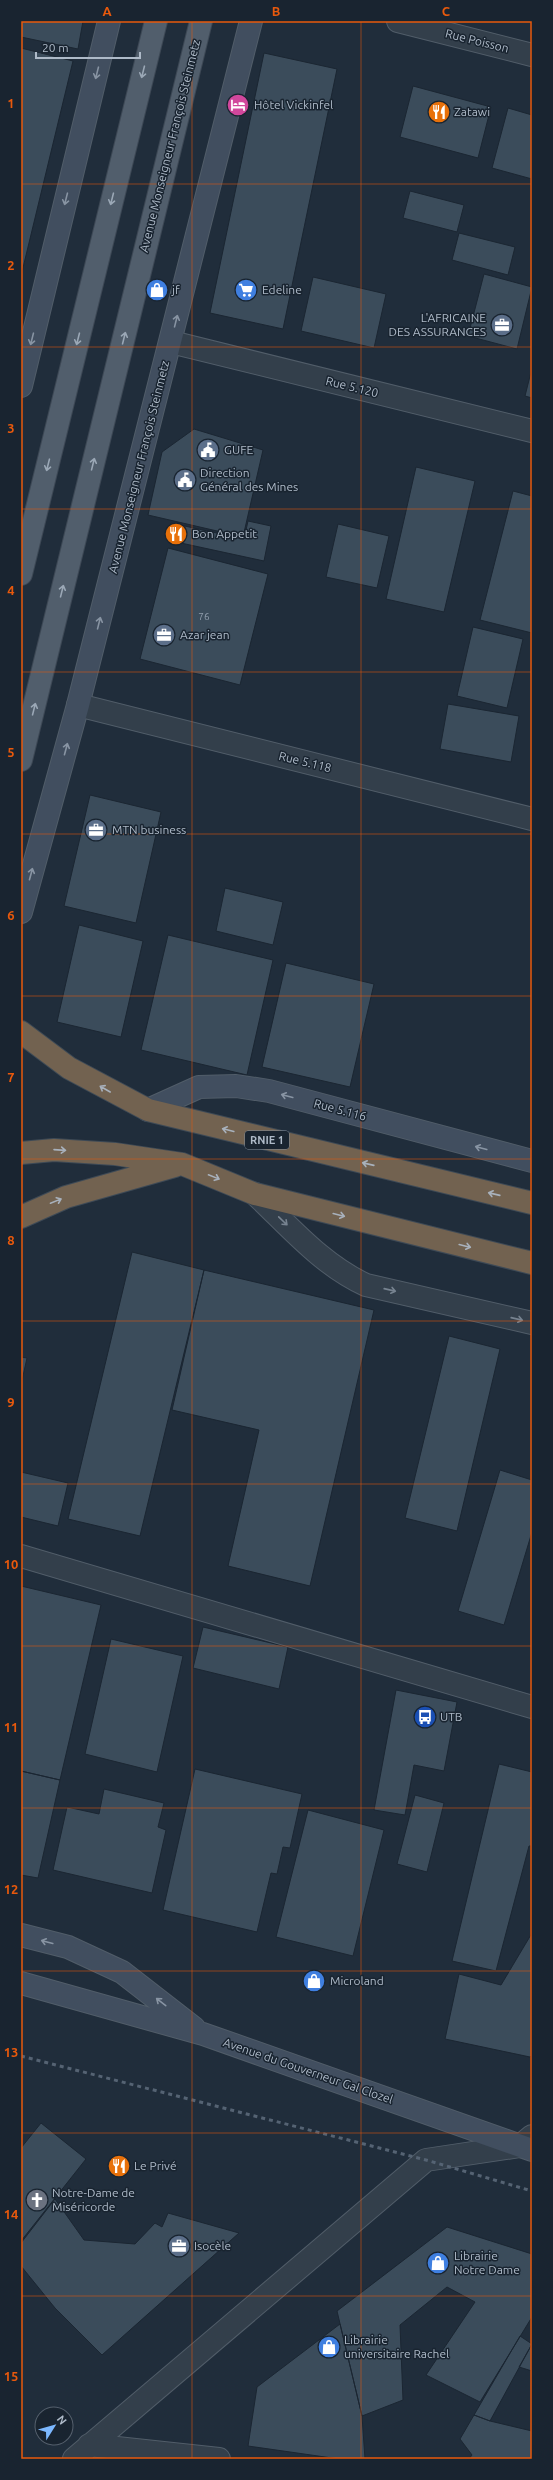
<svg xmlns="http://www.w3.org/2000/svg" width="553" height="2480" viewBox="0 0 553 2480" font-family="Ubuntu,sans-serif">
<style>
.building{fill:#3b4c5b;stroke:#1b2632}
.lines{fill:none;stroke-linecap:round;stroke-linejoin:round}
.street-casing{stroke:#515d69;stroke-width:24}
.secondary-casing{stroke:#515d69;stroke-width:24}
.primary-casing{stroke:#3d4855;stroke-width:24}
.highway-casing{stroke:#3e4a56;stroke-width:24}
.street{stroke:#333f4b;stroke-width:22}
.secondary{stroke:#414e5f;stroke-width:22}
.primary{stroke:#515e6c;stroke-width:22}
.highway{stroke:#726250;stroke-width:22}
.rail{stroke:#556373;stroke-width:3;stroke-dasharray:4 4;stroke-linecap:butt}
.oneway{stroke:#9ba8b6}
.oneway2{stroke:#8894a3}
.oneway3{stroke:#a8b1bc}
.oneway4{stroke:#778390}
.grid{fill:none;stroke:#e8590c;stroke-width:1;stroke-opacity:0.55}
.labels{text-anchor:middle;stroke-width:3;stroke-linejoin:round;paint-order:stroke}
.number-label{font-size:10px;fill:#919ead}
.shield{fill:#192430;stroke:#818d9a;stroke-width:1}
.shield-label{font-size:11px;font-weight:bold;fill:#aebac8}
.street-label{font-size:12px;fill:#aebac8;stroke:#192430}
.poi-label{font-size:12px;fill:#aebac8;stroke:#192430;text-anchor:start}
.neatline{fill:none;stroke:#e8590c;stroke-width:1.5}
.grid-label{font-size:13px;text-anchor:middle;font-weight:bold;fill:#e8590c}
</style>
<rect width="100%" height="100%" fill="#202d3b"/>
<!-- building -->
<path class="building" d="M21,21h62l-5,28 -57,-12z
M21,48l52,13 -52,215z
M264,53l73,16 -54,260 -73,-16z
M413,86l78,21 -13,51 -78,-21z
M508,108l24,7v64l-40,-11z
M410,191l54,14 -7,27 -54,-14z
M459,233l56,14 -7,28 -56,-15z
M484,274l48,13 -15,62 -49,-13z
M313,277l73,17 -12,54 -73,-17z
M532,368v30l-7,-2z
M194,429l69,21 -20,87 -95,-22 14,-63z
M416,467l59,14 -31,131 -58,-13z
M513,491l19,5v137l-52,-13z
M248,521l23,5 -7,35 -97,-21 4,-17 73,16z
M338,524l51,12 -12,52 -51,-11z
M168,548l100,26 -28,111 -100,-26z
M473,627l50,12 -16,69 -50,-12z
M448,704l71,12 -8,46 -71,-13z
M90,795l71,17 -25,111 -72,-17z
M225,888l58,14 -10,43 -57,-14z
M79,925l64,16 -22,96 -64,-15z
M168,935l105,25 -26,115 -106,-25z
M286,963l88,21 -24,103 -88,-20z
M132,1252l72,18 -64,266 -72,-17z
M204,1270l170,40 -64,276 -82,-20 31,-136 -87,-20z
M449,1336l51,13 -43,182 -52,-13z
M21,1357l6,1 -6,27z
M500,1470l32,10v52l-28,93 -46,-14z
M21,1472l47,11 -10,43 -37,-9z
M21,1586l80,19 -41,175 -39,-9z
M203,1627l85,20 -9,42 -86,-21z
M111,1639l72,17 -26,116 -72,-18z
M396,1690l61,12 -13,69 -30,-6 -9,50 -31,-5z
M499,1764l33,8v74h-3l-33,125 -44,-10z
M195,1769l107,25 -12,54 -7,-1 -6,27 -6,-1 -14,59 -94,-22z
M21,1771l39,9 -22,98 -17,-3z
M104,1789l60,14 -6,24 8,3 -14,63 -99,-23 14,-63 32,7z
M415,1795l29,8 -17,69 -30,-8z
M308,1810l76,20 -31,126 -77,-19z
M532,1933v122l-2,2 -85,-18 14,-65 42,11z
M41,2123l45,36 -65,82v-93z
M55,2199l29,41 51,4 20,-21 7,4 6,-14 71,20 -137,122 -47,-47 -34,-42v-23z
M447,2227l85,27v63l-52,85 -54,-27 49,-73 -28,-15 -47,38 3,75 -41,16 -25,-105z
M340,2324l22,92 3,43h-26l-91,-13 9,-59z
M520,2336l12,8 -42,77 -16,-6z
M532,2344v27l-13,-4z
M474,2415l16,6 42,10v28h-63l3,-4 -12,-16z"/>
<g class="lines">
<!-- street casing -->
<g class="street-casing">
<path id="street" d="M398,21l134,34
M171,342l361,89
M78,705l454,114
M255,1194c35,33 67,71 111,91l166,38
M21,1556l511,151
M89,2445l130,14
M74,2459l352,-299 94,-14 12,-10"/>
</g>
<!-- secondary casing -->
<g class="secondary-casing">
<path id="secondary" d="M21,386l88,-365
M21,912l57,-207 173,-684
M148,1110l51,-23 37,-1 33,5 263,70
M21,1935l47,12 54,25 72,56
M21,1983l182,51 329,116"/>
</g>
<!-- primary casing -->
<g class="primary-casing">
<path id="primary" d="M21,574l135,-553
M21,760l180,-739"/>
</g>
<!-- highway casing -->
<g class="highway-casing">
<path id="highway" d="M21,1032l48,36 79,42 384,93
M21,1153l33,-3 61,4 67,10 73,30 277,69
M21,1217l45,-20 109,-31"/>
</g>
<!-- street -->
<use href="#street" class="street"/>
<!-- secondary -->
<use href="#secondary" class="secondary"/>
<!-- primary -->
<use href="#primary" class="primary"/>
<!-- highway -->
<use href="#highway" class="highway"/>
<!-- rail -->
<path class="rail" d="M21,2056l405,104 106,31"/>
</g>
<!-- one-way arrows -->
<defs><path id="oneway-shaft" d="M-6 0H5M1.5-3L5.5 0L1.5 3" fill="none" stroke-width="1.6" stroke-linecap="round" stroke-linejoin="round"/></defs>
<g class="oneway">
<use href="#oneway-shaft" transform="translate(143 72) rotate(104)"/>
<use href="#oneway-shaft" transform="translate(112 199) rotate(104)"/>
<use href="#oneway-shaft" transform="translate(124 338) rotate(-76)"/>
<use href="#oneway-shaft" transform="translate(78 339) rotate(104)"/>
<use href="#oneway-shaft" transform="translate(93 464) rotate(-76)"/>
<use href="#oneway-shaft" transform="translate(48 465) rotate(104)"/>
<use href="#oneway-shaft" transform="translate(62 591) rotate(-76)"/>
<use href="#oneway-shaft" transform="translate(34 709) rotate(-76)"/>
</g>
<g class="oneway2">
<use href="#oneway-shaft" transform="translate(97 73) rotate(104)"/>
<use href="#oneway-shaft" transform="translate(66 199) rotate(104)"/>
<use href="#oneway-shaft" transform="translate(176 321) rotate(-76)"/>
<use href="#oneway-shaft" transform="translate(32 339) rotate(104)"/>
<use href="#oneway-shaft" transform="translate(99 623) rotate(-76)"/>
<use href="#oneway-shaft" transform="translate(66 749) rotate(-75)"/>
<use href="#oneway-shaft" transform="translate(31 874) rotate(-75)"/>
<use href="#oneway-shaft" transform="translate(287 1096) rotate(-165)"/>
<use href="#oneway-shaft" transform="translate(481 1148) rotate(-165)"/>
<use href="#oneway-shaft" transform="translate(47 1942) rotate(-165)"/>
<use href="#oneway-shaft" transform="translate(161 2002) rotate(-142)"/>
</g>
<g class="oneway3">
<use href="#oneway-shaft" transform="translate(105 1089) rotate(-150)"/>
<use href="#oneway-shaft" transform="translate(228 1130) rotate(-166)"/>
<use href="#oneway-shaft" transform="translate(60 1150) rotate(4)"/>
<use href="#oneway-shaft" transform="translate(368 1164) rotate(-167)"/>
<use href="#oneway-shaft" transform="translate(214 1177) rotate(22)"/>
<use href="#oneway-shaft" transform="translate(494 1194) rotate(-167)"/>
<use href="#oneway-shaft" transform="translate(56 1201) rotate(-22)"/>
<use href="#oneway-shaft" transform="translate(339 1215) rotate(14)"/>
<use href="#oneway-shaft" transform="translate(465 1246) rotate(14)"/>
</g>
<g class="oneway4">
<use href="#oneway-shaft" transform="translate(283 1221) rotate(44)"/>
<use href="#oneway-shaft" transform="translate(390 1290) rotate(13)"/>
<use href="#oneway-shaft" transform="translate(517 1319) rotate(13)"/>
</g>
<!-- grid -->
<path class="grid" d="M192,21v2438M361,21v2438M21,184h511M21,347h511M21,509h511M21,672h511M21,834h511M21,996h511M21,1159h511M21,1321h511M21,1484h511M21,1646h511M21,1808h511M21,1971h511M21,2133h511M21,2296h511"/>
<!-- icons -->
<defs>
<g id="hotel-disc" transform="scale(1.15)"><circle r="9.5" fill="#d1479c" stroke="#192430"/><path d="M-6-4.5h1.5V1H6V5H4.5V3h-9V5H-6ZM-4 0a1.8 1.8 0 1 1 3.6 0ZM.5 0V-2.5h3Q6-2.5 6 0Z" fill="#fff"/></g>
<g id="restaurant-disc" transform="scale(1.15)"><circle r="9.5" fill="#e8710a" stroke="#192430"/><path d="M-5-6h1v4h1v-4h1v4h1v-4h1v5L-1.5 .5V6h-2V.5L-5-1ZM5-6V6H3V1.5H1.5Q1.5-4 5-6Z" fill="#fff"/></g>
<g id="shop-disc" transform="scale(1.15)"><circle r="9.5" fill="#3f7fe0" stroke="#192430"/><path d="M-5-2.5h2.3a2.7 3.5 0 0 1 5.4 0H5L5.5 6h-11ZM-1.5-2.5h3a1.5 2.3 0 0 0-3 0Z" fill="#fff"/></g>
<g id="supermarket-disc" transform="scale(1.15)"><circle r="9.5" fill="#3f7fe0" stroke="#192430"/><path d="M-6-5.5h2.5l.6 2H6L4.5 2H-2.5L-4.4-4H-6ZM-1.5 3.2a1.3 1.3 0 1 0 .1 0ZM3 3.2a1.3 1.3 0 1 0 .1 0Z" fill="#fff"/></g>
<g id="office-disc" transform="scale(1.15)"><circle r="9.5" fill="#5c6f8a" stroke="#192430"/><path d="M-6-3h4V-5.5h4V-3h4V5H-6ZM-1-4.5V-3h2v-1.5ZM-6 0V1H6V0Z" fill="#fff"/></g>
<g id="civic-disc" transform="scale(1.15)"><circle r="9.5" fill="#5c6f8a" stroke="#192430"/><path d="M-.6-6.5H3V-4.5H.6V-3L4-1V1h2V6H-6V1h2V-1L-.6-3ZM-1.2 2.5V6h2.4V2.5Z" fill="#fff"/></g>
<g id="bus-disc" transform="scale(1.15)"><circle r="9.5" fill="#1a4fb4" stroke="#192430"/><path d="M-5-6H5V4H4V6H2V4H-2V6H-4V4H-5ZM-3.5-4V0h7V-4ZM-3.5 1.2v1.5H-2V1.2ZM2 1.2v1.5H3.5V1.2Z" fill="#fff"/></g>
<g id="church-disc" transform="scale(1.15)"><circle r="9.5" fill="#6b7280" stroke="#192430"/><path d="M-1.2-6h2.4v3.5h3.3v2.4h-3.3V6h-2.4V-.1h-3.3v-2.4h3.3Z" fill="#fff"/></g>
</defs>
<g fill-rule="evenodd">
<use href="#hotel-disc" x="238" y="105"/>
<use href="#restaurant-disc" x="439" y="112"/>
<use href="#shop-disc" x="157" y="290"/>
<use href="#supermarket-disc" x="246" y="290"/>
<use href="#office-disc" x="502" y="325"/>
<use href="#civic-disc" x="208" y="450"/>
<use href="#civic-disc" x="185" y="480"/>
<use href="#restaurant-disc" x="176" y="534"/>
<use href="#office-disc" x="164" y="635"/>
<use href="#office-disc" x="96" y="830"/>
<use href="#bus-disc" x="425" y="1717"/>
<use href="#shop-disc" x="314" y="1981"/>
<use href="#restaurant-disc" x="119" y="2166"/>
<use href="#church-disc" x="37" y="2200"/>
<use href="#office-disc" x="179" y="2246"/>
<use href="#shop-disc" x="438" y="2263"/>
<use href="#shop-disc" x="329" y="2347"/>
</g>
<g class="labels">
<!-- number labels -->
<g class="number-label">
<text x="204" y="620">76</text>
</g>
<!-- shield labels -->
<rect class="shield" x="245" y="1131" width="44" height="18" rx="3"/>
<g class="shield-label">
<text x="267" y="1144">RNIE 1</text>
</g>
<!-- street labels -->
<g class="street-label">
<text transform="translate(477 41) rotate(14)" y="4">Rue Poisson</text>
<text transform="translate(170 146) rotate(-76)" y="4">Avenue Monseigneur François Steinmetz</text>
<text transform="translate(352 387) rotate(14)" y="4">Rue 5.120</text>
<text transform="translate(139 467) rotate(-76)" y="4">Avenue Monseigneur François Steinmetz</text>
<text transform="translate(305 762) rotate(14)" y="4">Rue 5.118</text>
<text transform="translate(340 1110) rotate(15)" y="4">Rue 5.116</text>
<text transform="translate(308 2071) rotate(19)" y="4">Avenue du Gouverneur Gal Clozel</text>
</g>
<!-- poi labels -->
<g class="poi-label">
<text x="254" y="109">Hôtel Vickinfel</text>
<text x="454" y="116">Zatawi</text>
<text x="172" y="294">jf</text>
<text x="262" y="294">Edeline</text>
<text x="486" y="322" text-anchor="end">L'AFRICAINE<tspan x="486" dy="14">DES ASSURANCES</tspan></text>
<text x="224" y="454">GUFE</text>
<text x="200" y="477">Direction<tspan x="200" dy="14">Général des Mines</tspan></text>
<text x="192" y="538">Bon Appetit</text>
<text x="180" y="639">Azar jean</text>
<text x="112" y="834">MTN business</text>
<text x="440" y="1721">UTB</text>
<text x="330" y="1985">Microland</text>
<text x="134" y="2170">Le Privé</text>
<text x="52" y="2197">Notre-Dame de<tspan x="52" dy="14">Miséricorde</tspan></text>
<text x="194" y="2250">Isocèle</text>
<text x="454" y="2260">Librairie<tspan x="454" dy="14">Notre Dame</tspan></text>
<text x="344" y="2344">Librairie<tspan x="344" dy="14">universitaire Rachel</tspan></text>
</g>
</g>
<!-- border -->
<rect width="553" height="2480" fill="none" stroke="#192430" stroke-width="44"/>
<!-- north arrow -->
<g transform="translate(54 2426) rotate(53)"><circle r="19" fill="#192430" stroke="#55606d"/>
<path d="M0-3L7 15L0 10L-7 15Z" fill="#7cb8ff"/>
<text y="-6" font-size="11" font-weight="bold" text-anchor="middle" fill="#aebac8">N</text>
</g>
<!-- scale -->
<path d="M36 52v6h104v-6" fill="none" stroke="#aebac8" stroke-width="2"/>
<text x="42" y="52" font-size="12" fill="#aebac8" stroke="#192430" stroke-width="3" paint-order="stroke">20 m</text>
<rect x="22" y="22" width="509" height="2436" class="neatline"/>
<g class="grid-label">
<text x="107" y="16">A</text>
<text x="276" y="16">B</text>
<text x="446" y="16">C</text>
<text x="11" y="108">1</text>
<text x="11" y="270">2</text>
<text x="11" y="433">3</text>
<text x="11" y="595">4</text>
<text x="11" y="757">5</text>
<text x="11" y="920">6</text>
<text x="11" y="1082">7</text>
<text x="11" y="1245">8</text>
<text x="11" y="1407">9</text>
<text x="11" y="1569">10</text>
<text x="11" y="1732">11</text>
<text x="11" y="1894">12</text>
<text x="11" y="2057">13</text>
<text x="11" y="2219">14</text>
<text x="11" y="2381">15</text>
</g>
</svg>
